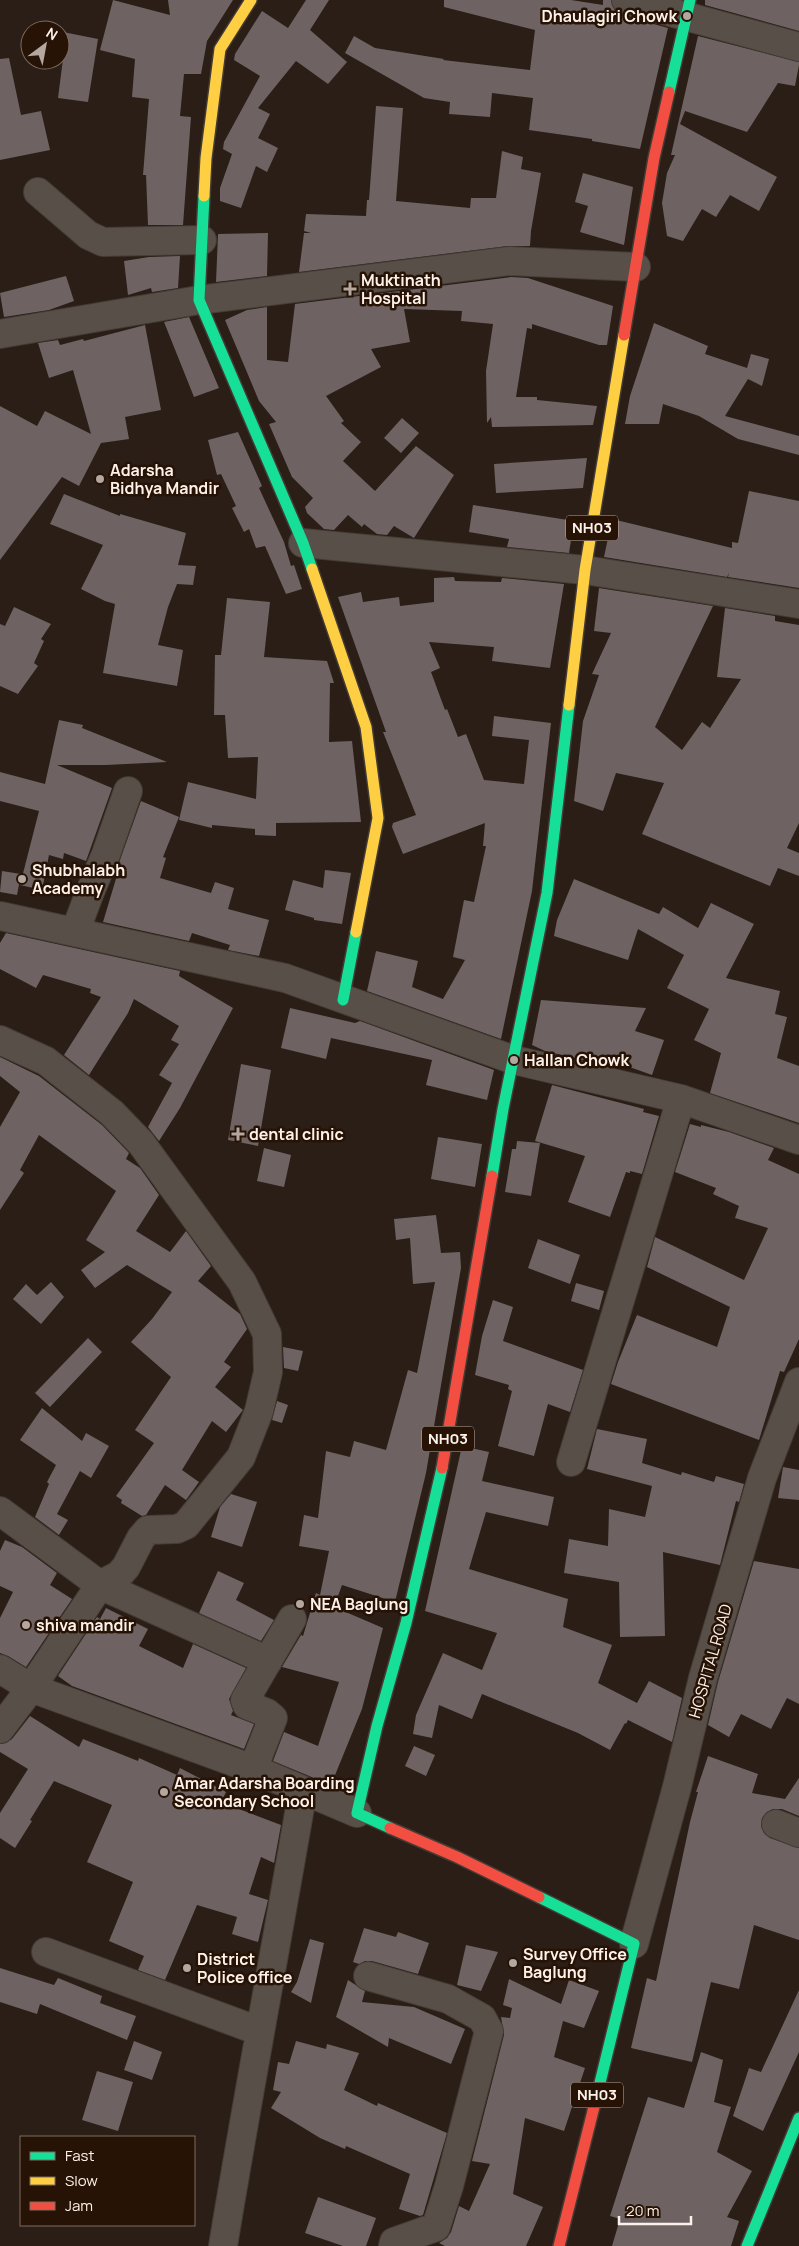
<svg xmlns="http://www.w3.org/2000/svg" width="799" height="2246" viewBox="0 0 799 2246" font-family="Manrope,sans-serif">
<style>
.building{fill:#6e6362}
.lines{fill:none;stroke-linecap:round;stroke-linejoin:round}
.street-casing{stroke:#443b35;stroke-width:30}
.fast-casing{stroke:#443b35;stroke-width:14}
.slow-casing{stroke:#443b35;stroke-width:14}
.jam-casing{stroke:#443b35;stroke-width:14}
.street{stroke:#585048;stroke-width:28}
.fast{stroke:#16e098;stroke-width:11}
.slow{stroke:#ffcf43;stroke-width:11}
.jam{stroke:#f24e42;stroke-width:11}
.poi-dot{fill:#b3a79f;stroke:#271305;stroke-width:2}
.labels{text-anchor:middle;stroke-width:5;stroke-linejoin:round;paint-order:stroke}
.shield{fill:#271305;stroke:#bdaea5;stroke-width:1}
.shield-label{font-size:15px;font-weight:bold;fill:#fdf1e9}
.poi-label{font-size:16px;font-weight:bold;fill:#fdf1e9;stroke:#271305;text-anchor:start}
.street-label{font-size:16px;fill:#fdf1e9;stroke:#271305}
</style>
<rect width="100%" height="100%" fill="#2a1e16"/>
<!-- building -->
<path class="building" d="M113,0l57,15 -2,-15h65l-26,41 -6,33h-17l-4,42 11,1 -8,108h-35l-2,-50h-3l6,-76 -17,-2 3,-38 -35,-9z
M306,0h23l-19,30 37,32 -19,22 -32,-23 -38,47 12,6 -12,24 20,10 -11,24 -11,-6 -15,42 -21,-7v-13l12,-34 -9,-5 1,-7 36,-66 -26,-16 1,-6 27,-43 26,17z
M444,0h127l32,5v-5h8l4,11 6,4 47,13 -28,121 -48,-8v-2l-63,-9 4,-32 -41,-5 -2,24 -41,-3 1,-12 -26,-4 -79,-45 9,-17 21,12 69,11 -1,1 87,10 5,-40 -91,-23z
M705,0h94v31l-94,-26z
M63,32l35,7 -10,63 -30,-4 5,-39 -3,-1v-7z
M698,36l101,26v3l-4,21 -17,-3 -31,49 -62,-21 -5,13 97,53 -18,34 -29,-16 -14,22 -14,-8 -19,32 -16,-5 -5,-33 5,-30 8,-18h-4z
M9,58l12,57 20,-4 9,39 -50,10v-101z
M376,106l27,2 -7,93 74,7 1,-10h25l6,-47 21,6 -2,12 20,4 -10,58 -1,15h-22l-209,26 5,-39h7l-7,-2 2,-17 60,2 1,-16h2z
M583,173l50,14 -9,58 -44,-13 8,-26 -13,-4z
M268,233l-1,43 -51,6 2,-48z
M180,256l-2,32 -26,4 -1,-4 -23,7 -4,-34 25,-4z
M66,276l8,25 -25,9 -45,7 -4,-24z
M511,277l17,1 85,28 -6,39h-8l-67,-21v5l-5,-1 -11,69h21v3l60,6 -4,19 -101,2 -1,-10 -4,6 -1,-52 7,-47 -32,-3 1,-10 -58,-2 6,33 -39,7 10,18 -55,29 18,25 -3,2 20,19 -18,19 32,30 41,-45 38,29 -40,63 -20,-12 -7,9 -10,-1 -13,-10 -2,3 -14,-12 -14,15 -10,-1 -17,-16 -2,-6 8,-9 -21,-21 -23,-53 7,-2 -17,-21 -34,-81 22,-10 20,-3v53l21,2 7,-58z
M189,317l30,71 -25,9 -30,-75z
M654,323l54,23 -3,8 42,14 4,-14 18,5 -7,27 -14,-7 -23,37 74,20v19l-61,-16 -39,-23 -36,-12 -4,20h-34l5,-28z
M145,325l16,85 -36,7 4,22 -28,4 -22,43 -17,-9 -62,83v-154l37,20 8,-15 46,23 -18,-64 -24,8 -11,-35 20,-3 2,5 23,-6 1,2z
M402,418l17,15 -18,20 -17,-15z
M238,432l24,54 -3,2 25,54 7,24 3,-1 8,24 -16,5 -21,-48 -9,2 -7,-19 -5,3 -12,-24 4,-2 -15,-32 -4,1 -9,-35z
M587,458l-4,30 -87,5 -2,-29z
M749,491l50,10v87l-71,-11 1,-4 -2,4 -123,-20 8,-38 120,29v-6l6,1z
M64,494l56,22v-2l66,19 -8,32 18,1 -3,19 -16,-1 -9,23 -10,38 25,5 -6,36 -74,-13 12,-69 -10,-3 -24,-12 22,-44 -53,-21z
M473,505l101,16 -5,32 -62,-6 2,-8 -40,-7z
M454,577l1,4 46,1 1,-4 62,6 -14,84 -58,-7 2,-14 -65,-5 11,26 -9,4 14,38 2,-1 11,28 8,-3 18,46 40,4 5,-44 -37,-4 2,-20 57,7 -19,168 -31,148 -134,-48 9,-40 42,10 -6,26 31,12 22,-39 -12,-3 11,-57 10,2 12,-56h-3l2,-23 -82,31 -11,-27 1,-4 23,-8 -33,-83h3l-48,-135 23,-5 2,10 36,-5 1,9 34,-4v-24z
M599,588l114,18 -58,121 27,23 20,-28 8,6 31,-49 -24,-2 8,-69 50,8v5l24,4v198l-12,25 12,5v23l-21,-8 -8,18 -128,-52 22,-51 -48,-10 -13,38 -29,-10 9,-80 16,-46 -7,-1 19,-41 -17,-2z
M227,598l43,4 -6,55 63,4 7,22h-4l-1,59 23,-1 9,81 -85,1v13l-21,-1v-6l-43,-4v3l-33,-8 9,-38 68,17 2,-42 -30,1 -3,-43h-11l1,-60h6z
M14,607l37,17 -10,15 3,2 -10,22 4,3 -20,28 -18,-8v-62l5,2z
M59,720l24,5 -1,3 85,34 -61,3h-49l55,23 -26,73 -22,-8 -1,6 -14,-4 -7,35 -22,-5 19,-74 -39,-10v-29l45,12z
M141,801l38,16 -16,40 3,1 -6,20 51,15 4,-11 19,6 -6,21 41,11 -10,36 -31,-6 2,-5 -38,-12 -3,8 -86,-19 15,-50 -2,-1z
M325,870l26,3 -9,51 -28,-4v-2l-29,-8 8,-30 30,8z
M2,871l19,3 -4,21 -17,-3z
M574,879l85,35 4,-7 35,21 13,-25 43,21 -28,54 54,13 -5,23 12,3 -10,41 22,8v57l-89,-30 11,-40 -27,-13 15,-31 -42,-21 17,-33 -46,-26 -10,31 -74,-24 3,-16z
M6,933l174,38 -1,5 54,32 -53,100 -21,33 -11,-14 24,-44 -13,-8 20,-31 -8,-4 8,-14 -45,-27 -6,14 -39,62 -25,-20 37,-58 -11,-4 1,-4 -48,-14 -7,13 -36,-19v-26z
M541,1000l105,8 -11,23 29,9 -12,35 -45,-16 -3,6 -59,-14 -13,-6z
M290,1008l65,15 5,-2 134,49 -7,30 -61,-15 6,-25 -101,-22 -5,21 -45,-11z
M0,1057l39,19 63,49 27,28 -3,6 14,9 19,27 -23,36 34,21 16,-21 25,35 -13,15 42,33 7,15 -23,33 7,5 -16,20 28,23 -17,22 -14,-11 -30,49 17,12 -13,18 -21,-15 -19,30 -4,1 -21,-13 1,-3 -6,-4 38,-53 -19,-13 36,-53 -40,-35 21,-23 20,-27 -45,-27 -32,23 -14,-18 24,-18 -19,-12 30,-49 -77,-56 -19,35 4,3 -24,37v-83l20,-35 -20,-16z
M241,1064l30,6 -13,76 -30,-6z
M552,1085l92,24 -1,3 16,4 -17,58 -12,-3v2l-4,-1 -16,45 -42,-15 17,-46 -50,-15z
M690,1124l11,3v-2l28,7 45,16 -6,12 31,14v165l-15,33 -4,-1 -21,69 -148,-56 7,-22 19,-47 80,32 13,-40 -83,-40 8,-30 89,43 24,-52 -33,-10 4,-12 -26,-12 3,-6 -41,-16z
M438,1137l44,7 -7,43 -44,-8z
M517,1141l23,2 -9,53 -26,-4 7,-43h4z
M264,1148l27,7 -7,32 -27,-6z
M436,1215l5,38 19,-1 1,16 -35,205 -31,129 -53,-17 -8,22 49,21 -21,81 -31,76 -58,-24 11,-29 34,14 21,-64 -57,-15 19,-32 2,1 13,-43 4,2 9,-44 -30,-5 5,-31 14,3 8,-67 24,6 4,-16 32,9 22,-80 9,3 18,-91 -22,2 -3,-46 -14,2 -2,-21z
M538,1239l42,16 -10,29 -42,-16z
M51,1282l13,15 -23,27 -28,-25 13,-15 11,11z
M576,1283l28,8 -5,19 -28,-9z
M493,1300l20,7 -10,34 80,29 -13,42 -22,-8 -14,52 -36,-10 14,-55 -4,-2 1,-4 -34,-10 7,-39z
M88,1338l14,14 -52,55 -15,-14z
M283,1347l20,4 -5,20 -14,-3z
M277,1401l11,4 -6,18 -10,-3z
M42,1408l40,33 4,-8 23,13 -18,32 -11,-7 -23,43 11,6 -9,15 -24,-18 14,-33 -2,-2 9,-17 -36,-25z
M597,1429l50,10 -5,24 39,12 1,-3 32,10 2,-6 28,8 -5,18 -3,-1 -16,64 -57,-13 2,84 -45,1 -1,-55 -55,-9 5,-34 39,7 1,-37 36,8 7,-31 -65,-17z
M462,1446l27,6 -7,29 72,16 -6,29 -62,-14 -17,57 99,30 -5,28 49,18 -14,38 39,20 12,-22 33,17 -10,44 -44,-22 -2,4 -1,-1 -15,27 -32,-17 -96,-39 -10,25 -33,-14 -7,33 -19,-4 3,-19 27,-62 39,17 15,-37 -72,-22z
M783,1467l16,3v30l-21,-2z
M231,1494l26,8 -15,45 -31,-10 9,-30z
M5,1540l17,7 35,26 -7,12 22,14 -46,68 -18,-11 -8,-3v-35l13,-26 -13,-6v-35z
M754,1561l45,8v135l-12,-6 -16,31 -30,-15 -12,23 -21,-12 10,-43z
M218,1571l26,12 -8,17 38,20 -13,21 -62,-28z
M106,1608l42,21 -9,17 44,22 10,-24 53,24 -17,31 4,12 -2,4 23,9 -10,25 -172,-63 -14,-10 39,-59 3,2z
M30,1716l49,31 4,-8 55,22 1,-3 38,17 3,-7 46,24 -5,10 60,23 -7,38 -13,-6 -12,37 19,6 -10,42 -26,-8 5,-17 -40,-12 -32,75 -27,-10 6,-14 -35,-15 24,-59 -46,-20 25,-57 -58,-24 -24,39 2,1 -17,27 -15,-10v-25l28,-44 -28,-17v-8l6,-1 6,-4z
M414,1746l21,9 -9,21 -21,-10z
M708,1756l50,18 -6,19 33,6 14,-21v38l-17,-7h-9l-6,3 -5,6 -1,8 3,7 6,5 29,10v92l-45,-15 -15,64 -28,-7 -19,80 -61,-14 16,-70 9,3 34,-159 8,-30h-2z
M364,1928l32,9 2,-5 31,11 -11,31 -46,-13h-7l-6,3 -6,-2z
M310,1939l14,4 -13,60 -20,-11 6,-10z
M466,1945l32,7 -17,39 -24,-6z
M0,1968l54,17 4,-7 44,18 -2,7 36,13 -9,24 -87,-36 -3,10 -37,-12z
M509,1979l52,25 8,-24 30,11 -15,37 -21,-7 -9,36 31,11 -21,63 -39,-13 -12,76 30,13 -17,39h-81l-6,-3 8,-5 4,-6 8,-26 10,5 21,-47 -18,-3 32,-126 -3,-18 9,1 2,-10 -9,-3z
M348,1980l17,11 -3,11 52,5 51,22 -14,35 -62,-26 -1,9 -52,-30z
M799,1990v62l-36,79 -30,-15 16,-48 12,4z
M134,2041l28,11 -10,28 -28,-10z
M296,2041l30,8 1,-5 32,9 -15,37 33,16 1,-3 69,30 -24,82 -3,1 -21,-7 11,-35 -64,-28 -1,3 -25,-11 -49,-30 10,-16 -8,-2 5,-28 11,2z
M701,2052l22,8 -9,42 17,5 -14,45 35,19 -25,46 12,4 -8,25h-119l8,-27 -10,-3 38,-119 36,11z
M97,2071l36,11 -15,49 -36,-11z
M318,2197l58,21 -10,28h-23l-38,-13z"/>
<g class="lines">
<!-- street casing -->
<g class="street-casing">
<path id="street" d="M626,0l173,47
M38,192l50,43 15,7 99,-2
M0,334l199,-34 311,-39 126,6
M303,543l282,27 214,34
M0,916l285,62 229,82 167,39 118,41
M75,932l15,-40 16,-38 22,-63
M0,1040l46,21 66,52 29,30 101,139 25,52 1,38 -9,39 -18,46 -55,68 -9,4 -29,1 -7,8 -15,29 -7,8 -19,10 -69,103 -31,41
M571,1462l110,-363
M0,1511l100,74 168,76
M0,1669l31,19 222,81 104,44
M253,1769l20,-51 -6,-5 -20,-8 -2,-5 47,-81
M776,1824l23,9
M634,1944l43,-157 26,-109 59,-200 37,-96
M46,1952l213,79
M368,1976l80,23 34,19 7,13 -40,155 -13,41 -42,15 -1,4
M223,2246c25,-152 54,-304 80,-456"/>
</g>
<!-- fast casing -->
<g class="fast-casing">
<path id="fast" d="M669,92l21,-92
M204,196l-5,104 104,243 9,26
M343,1000l13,-68
M492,1176l11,-67 44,-216 22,-188
M390,1828l-33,-15 20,-87 29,-103 36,-155
M539,1897l95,47 -37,151
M747,2246l52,-128"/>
</g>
<!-- slow casing -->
<g class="slow-casing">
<path id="slow" d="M204,196l2,-38 14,-109 31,-49
M312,569l54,158 12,91 -22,114
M569,705l16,-135 39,-235"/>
</g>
<!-- jam casing -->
<g class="jam-casing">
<path id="jam" d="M624,335l30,-177 15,-66
M442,1468l50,-292
M390,1828l67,29 82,40
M559,2246l38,-151"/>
</g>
<!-- street -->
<use href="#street" class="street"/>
<!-- fast -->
<use href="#fast" class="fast"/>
<!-- slow -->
<use href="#slow" class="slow"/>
<!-- jam -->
<use href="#jam" class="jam"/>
</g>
<!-- markers -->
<g class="poi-dot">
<circle cx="687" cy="16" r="5"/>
<path d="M347.5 281.5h5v5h5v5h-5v5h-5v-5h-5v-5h5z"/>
<circle cx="100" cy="479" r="5"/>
<circle cx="22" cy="879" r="5"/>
<circle cx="514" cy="1060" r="5"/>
<path d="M235.5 1126.5h5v5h5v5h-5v5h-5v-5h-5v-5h5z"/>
<circle cx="300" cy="1604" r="5"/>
<circle cx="26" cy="1625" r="5"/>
<circle cx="164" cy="1792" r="5"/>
<circle cx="513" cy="1963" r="5"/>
<circle cx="187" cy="1968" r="5"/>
</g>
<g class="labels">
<!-- shield labels -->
<g class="shield">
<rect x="566" y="515.5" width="52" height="25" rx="4"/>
<rect x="422" y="1426.5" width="52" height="25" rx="4"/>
<rect x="571" y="2082.5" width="52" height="25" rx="4"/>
</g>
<g class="shield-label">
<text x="592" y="533">NH03</text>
<text x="448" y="1444">NH03</text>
<text x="597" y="2100">NH03</text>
</g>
<!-- poi labels -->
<g class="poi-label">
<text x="677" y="22" text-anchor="end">Dhaulagiri Chowk</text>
<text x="361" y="286">Muktinath<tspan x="361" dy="18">Hospital</tspan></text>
<text x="110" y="476">Adarsha<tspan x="110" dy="18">Bidhya Mandir</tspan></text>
<text x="32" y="876">Shubhalabh<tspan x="32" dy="18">Academy</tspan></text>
<text x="524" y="1066">Hallan Chowk</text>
<text x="249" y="1140">dental clinic</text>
<text x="310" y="1610">NEA Baglung</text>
<text x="36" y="1631">shiva mandir</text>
<text x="174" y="1789">Amar Adarsha Boarding<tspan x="174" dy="18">Secondary School</tspan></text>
<text x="523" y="1960">Survey Office<tspan x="523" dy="18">Baglung</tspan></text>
<text x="197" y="1965">District<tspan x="197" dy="18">Police office</tspan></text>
</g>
<!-- street labels -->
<g class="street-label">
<text transform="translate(710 1661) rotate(-74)" y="6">HOSPITAL ROAD</text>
</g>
</g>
<!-- legend -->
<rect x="20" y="2136" width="175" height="90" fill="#271305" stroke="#7d6c60"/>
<rect x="30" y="2152" width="25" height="8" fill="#16e098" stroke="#7d6c60"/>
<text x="65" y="2161" font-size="15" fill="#fdf1e9">Fast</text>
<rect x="30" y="2177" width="25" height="8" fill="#ffcf43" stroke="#7d6c60"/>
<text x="65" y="2186" font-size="15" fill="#fdf1e9">Slow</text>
<rect x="30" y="2202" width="25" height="8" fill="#f24e42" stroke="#7d6c60"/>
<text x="65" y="2211" font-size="15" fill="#fdf1e9">Jam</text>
<!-- north arrow -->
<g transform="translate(45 45) rotate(32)"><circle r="24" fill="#271305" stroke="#7d6c60"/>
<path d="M0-4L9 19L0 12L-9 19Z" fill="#b3a79f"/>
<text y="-8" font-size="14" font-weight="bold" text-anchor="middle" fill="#fdf1e9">N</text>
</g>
<!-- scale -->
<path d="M619 2216v8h72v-8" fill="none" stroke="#fdf1e9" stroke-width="2.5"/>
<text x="626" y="2216" font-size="15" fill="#fdf1e9" stroke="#271305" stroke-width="4" paint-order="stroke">20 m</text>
</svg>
